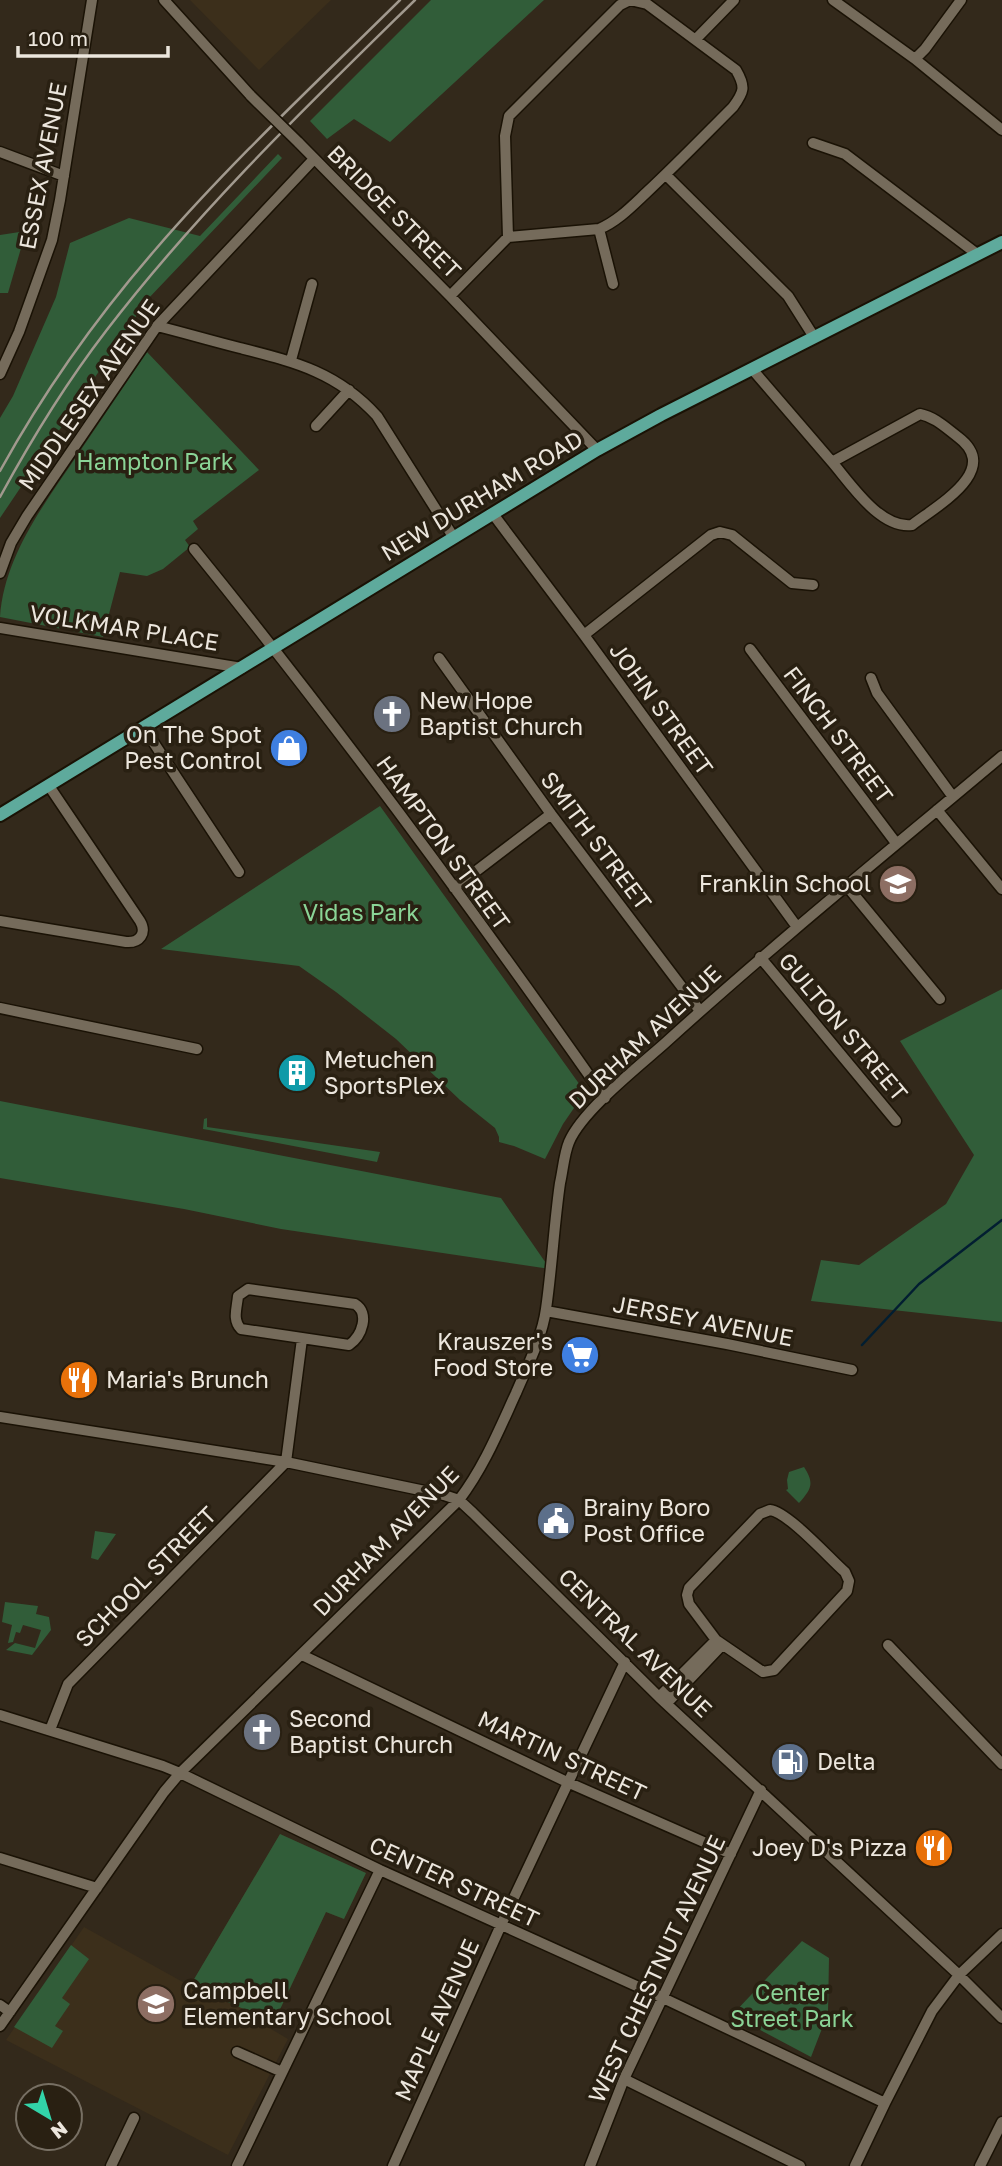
<svg xmlns="http://www.w3.org/2000/svg" width="1002" height="2166" viewBox="0 0 1002 2166" font-family="'Golos Text',sans-serif">
<style>
.built{fill:#3c2f1b}
.green{fill:#315d39}
.lines{fill:none;stroke-linecap:round;stroke-linejoin:round}
.stream{stroke:#021e31;stroke-width:2.5}
.minor-casing{stroke:#1a1205;stroke-width:13}
.major-casing{stroke:#1a1205;stroke-width:16}
.minor{stroke:#756b5b;stroke-width:10}
.major{stroke:#5eaa9c;stroke-width:12}
.rail{stroke:#a1998e;stroke-width:2.5}
.minor-bridge-casing{stroke:#1a1205;stroke-width:13;stroke-linecap:butt}
.minor-bridge{stroke:#756b5b;stroke-width:10}
.labels{text-anchor:middle;stroke-width:7;stroke-linejoin:round;paint-order:stroke}
.street-label{font-size:23px;fill:#ece6dd;stroke:#292012}
.park-label{font-size:23px;fill:#8ad496;stroke:#292012}
.poi-label{font-size:23px;fill:#ece6dd;stroke:#292012;text-anchor:start}
</style>
<rect width="100%" height="100%" fill="#33291b"/>
<!-- built -->
<path class="built" d="M190,0h141l-72,70z
M280,1834l86,39 -22,46 -18,-7 -55,117 17,10 -60,116 -222,-115 78,-113 106,59z"/>
<!-- green -->
<path class="green" d="M431,0h113l-154,142 -36,-23 -27,20 -17,-18z
M278,154l4,4 -135,142 -147,218v-100l13,-22 43,-99 14,-54 59,-25 71,18z
M26,231l-18,62h-8v-58z
M147,352l112,118 -66,51 5,8 -13,11 5,7 -27,22 -16,7 -27,-4 -17,65 -103,-20c4,-61 45,-114 78,-163 23,-34 46,-68 69,-102z
M380,806l205,286 -22,32 -18,35 -31,-13 -15,-4v-5l-4,-9 -35,-28 -64,-61 -60,-47 -37,-26 -138,-17z
M1002,989v333l-191,-21 10,-41 38,5 87,-61 28,-49 -74,-114z
M0,1101l501,97 49,71 -269,-40 -97,-20 -184,-31z
M207,1118v9l173,25 -3,10 -168,-32 -6,-1 1,-10z
M804,1467c11,17 7,22 -5,36l-13,-13 2,-1 -1,-9 2,-8z
M95,1531l21,3 -18,26 -7,-2z
M5,1602l33,4 -2,8 13,3 2,13 -19,25 -26,-5 9,-7 20,5 6,-18 -18,-5 -3,8 -4,-1 -3,10 -5,1 4,-18 -10,-3z
M280,1834l86,39 -22,46 -18,-7 -52,110 -84,-36z
M802,1941l27,17 -1,55 -17,44 -79,-42z
M71,1945l18,14 -27,39 8,6 -15,22 8,5 -11,17 -38,-21z"/>
<g class="lines">
<!-- stream -->
<path class="stream" d="M862,1345l57,-61 83,-64"/>
<!-- minor casing -->
<g class="minor-casing">
<path id="minor" d="M164,0l87,96
M833,0l82,59 87,71
M696,39l38,-39
M915,59l10,-10 36,-49
M298,142l152,154 147,154
M813,143l32,11 132,100
M0,152l64,24
M666,175l122,121 26,41
M599,229l14,55
M450,296l58,-59 91,-8c19,-8 33,-23 48,-37 29,-27 57,-56 86,-85 11,-15 13,-20 3,-37l-89,-66 -17,-4 -10,5 -111,111 -4,20 3,101
M157,326c28,7 55,15 83,22 55,14 97,24 137,68l77,122
M291,360l21,-76
M752,369l80,93
M0,374l19,-42 33,-92 8,-40 32,-200
M920,414c15,3 26,14 38,23 44,33 -20,68 -46,88 -32,4 -61,-41 -80,-63z
M316,426l33,-36
M493,514l91,121 213,292
M194,549c144,177 280,362 411,549
M0,573l11,-30 16,-27 130,-190 157,-167
M0,628l242,40
M584,635l127,-100 9,-3 12,3 60,48 21,2
M750,649l146,194
M439,658l112,156 149,197
M871,678l6,15 76,104
M144,728l95,144
M937,810l65,79
M846,885l94,114
M454,888l97,-74
M0,921l126,21c14,1 21,-9 14,-21l-91,-135
M760,957l136,164
M0,1008l197,41
M248,1289l107,15c15,9 7,32 -6,41l-108,-16c-9,-9 -4,-21 -3,-33z
M546,1311l181,33 125,26
M0,1417l286,45 158,33 15,5 14,13 186,184 300,278 43,43
M286,1462l16,-123
M770,1510c18,2 59,48 75,62l4,9 -2,10 -73,79 -11,2 -47,-32 -27,-36 -2,-9 2,-7 71,-74z
M888,1645l114,119
M302,1655l265,127 164,72
M659,1697l57,-57
M667,1703l55,-58
M0,1715l163,51 17,7 200,97 283,128 222,105
M50,1730l18,-46 218,-222
M0,1858l97,30
M0,2005l10,7
M0,2026l164,-234 16,-19 279,-273c25,-33 40,-70 57,-107 11,-26 26,-55 30,-84 6,-42 8,-84 14,-126 3,-13 4,-29 9,-41 13,-31 69,-75 95,-98 110,-100 225,-193 338,-288
M237,2052l45,20
M624,2079l176,87
M111,2166l23,-48
M237,2166l143,-296
M393,2166l108,-241 124,-263
M590,2166l34,-87 137,-289
M855,2166l30,-63 47,-92 27,-36 43,-41
M980,2166l22,-44"/>
</g>
<!-- major casing -->
<g class="major-casing">
<path id="major" d="M0,815l597,-365 64,-35 341,-173"/>
</g>
<!-- minor -->
<use href="#minor" class="minor"/>
<!-- major -->
<use href="#major" class="major"/>
<!-- rail -->
<path class="rail" d="M0,471c43,-78 96,-153 155,-221 76,-88 162,-168 245,-250
M0,497c31,-57 66,-114 106,-166 92,-120 201,-225 309,-331"/>
<!-- minor-bridge casing -->
<g class="minor-bridge-casing">
<path id="minor-bridge" d="M251,96l47,46"/>
</g>
<!-- minor-bridge -->
<use href="#minor-bridge" class="minor-bridge"/>
</g>
<!-- icons -->
<defs>
<g id="church-disc" transform="scale(2.0125)"><circle r="9.5" fill="#6b7280" stroke="#292012"/><path d="M-1.2-6h2.4v3.5h3.3v2.4h-3.3V6h-2.4V-.1h-3.3v-2.4h3.3Z" fill="#fff"/></g>
<g id="shop-disc" transform="scale(2.0125)"><circle r="9.5" fill="#3f7fe0" stroke="#292012"/><path d="M-5-2.5h2.3a2.7 3.5 0 0 1 5.4 0H5L5.5 6h-11ZM-1.5-2.5h3a1.5 2.3 0 0 0-3 0Z" fill="#fff"/></g>
<g id="school-disc" transform="scale(2.0125)"><circle r="9.5" fill="#8d6e63" stroke="#292012"/><path d="M0-5L7-2L0 1L-7-2ZM-4 1L0 2.5L4 1V4Q0 6-4 4Z" fill="#fff"/></g>
<g id="building-disc" transform="scale(2.0125)"><circle r="9.5" fill="#0f9aa8" stroke="#292012"/><path d="M-4-6H4V6H1V3H-1V6H-4ZM-2.5-4.3h1.7v1.8h-1.7ZM.8-4.3h1.7v1.8H.8ZM-2.5-1h1.7V.8h-1.7ZM.8-1h1.7V.8H.8Z" fill="#fff"/></g>
<g id="supermarket-disc" transform="scale(2.0125)"><circle r="9.5" fill="#3f7fe0" stroke="#292012"/><path d="M-6-5.5h2.5l.6 2H6L4.5 2H-2.5L-4.4-4H-6ZM-1.5 3.2a1.3 1.3 0 1 0 .1 0ZM3 3.2a1.3 1.3 0 1 0 .1 0Z" fill="#fff"/></g>
<g id="restaurant-disc" transform="scale(2.0125)"><circle r="9.5" fill="#e8710a" stroke="#292012"/><path d="M-5-6h1v4h1v-4h1v4h1v-4h1v5L-1.5 .5V6h-2V.5L-5-1ZM5-6V6H3V1.5H1.5Q1.5-4 5-6Z" fill="#fff"/></g>
<g id="civic-disc" transform="scale(2.0125)"><circle r="9.5" fill="#5c6f8a" stroke="#292012"/><path d="M-.6-6.5H3V-4.5H.6V-3L4-1V1h2V6H-6V1h2V-1L-.6-3ZM-1.2 2.5V6h2.4V2.5Z" fill="#fff"/></g>
<g id="fuel-disc" transform="scale(2.0125)"><circle r="9.5" fill="#5c6f8a" stroke="#292012"/><path d="M-5.5-6h7V0h2V4h1.3V-2.5L3-4.5l.8-.8L6-3V5H2.5V1h-1V6h-7ZM-4.2-4.7v3.2H.2V-4.7Z" fill="#fff"/></g>
</defs>
<g fill-rule="evenodd">
<use href="#church-disc" x="392" y="714"/>
<use href="#shop-disc" x="289" y="748"/>
<use href="#school-disc" x="898" y="884"/>
<use href="#building-disc" x="297" y="1073"/>
<use href="#supermarket-disc" x="580" y="1355"/>
<use href="#restaurant-disc" x="79" y="1380"/>
<use href="#civic-disc" x="556" y="1521"/>
<use href="#church-disc" x="262" y="1732"/>
<use href="#fuel-disc" x="790" y="1762"/>
<use href="#restaurant-disc" x="934" y="1848"/>
<use href="#school-disc" x="156" y="2004"/>
</g>
<g class="labels">
<!-- street labels -->
<g class="street-label">
<text transform="translate(43 166) rotate(-79)" y="8">ESSEX AVENUE</text>
<text transform="translate(394 212) rotate(45)" y="8">BRIDGE STREET</text>
<text transform="translate(89 395) rotate(-55)" y="8">MIDDLESEX AVENUE</text>
<text transform="translate(482 496) rotate(-31)" y="8">NEW DURHAM ROAD</text>
<text transform="translate(124 628) rotate(9)" y="8">VOLKMAR PLACE</text>
<text transform="translate(661 709) rotate(54)" y="8">JOHN STREET</text>
<text transform="translate(838 735) rotate(53)" y="8">FINCH STREET</text>
<text transform="translate(596 841) rotate(53)" y="8">SMITH STREET</text>
<text transform="translate(443 843) rotate(54)" y="8">HAMPTON STREET</text>
<text transform="translate(843 1027) rotate(50)" y="8">GULTON STREET</text>
<text transform="translate(645 1037) rotate(-43)" y="8">DURHAM AVENUE</text>
<text transform="translate(703 1321) rotate(11)" y="8">JERSEY AVENUE</text>
<text transform="translate(386 1541) rotate(-46)" y="8">DURHAM AVENUE</text>
<text transform="translate(146 1577) rotate(-45)" y="8">SCHOOL STREET</text>
<text transform="translate(635 1643) rotate(44)" y="8">CENTRAL AVENUE</text>
<text transform="translate(562 1756) rotate(25)" y="8">MARTIN STREET</text>
<text transform="translate(454 1882) rotate(25)" y="8">CENTER STREET</text>
<text transform="translate(657 1969) rotate(-65)" y="8">WEST CHESTNUT AVENUE</text>
<text transform="translate(437 2020) rotate(-66)" y="8">MAPLE AVENUE</text>
</g>
<!-- park labels -->
<g class="park-label">
<text x="155" y="470">Hampton Park</text>
<text x="361" y="921">Vidas Park</text>
<text x="792" y="2001">Center<tspan x="792" dy="26">Street Park</tspan></text>
</g>
<!-- poi labels -->
<g class="poi-label">
<text x="419" y="709">New Hope<tspan x="419" dy="26">Baptist Church</tspan></text>
<text x="262" y="743" text-anchor="end">On The Spot<tspan x="262" dy="26">Pest Control</tspan></text>
<text x="871" y="892" text-anchor="end">Franklin School</text>
<text x="324" y="1068">Metuchen<tspan x="324" dy="26">SportsPlex</tspan></text>
<text x="553" y="1350" text-anchor="end">Krauszer's<tspan x="553" dy="26">Food Store</tspan></text>
<text x="106" y="1388">Maria's Brunch</text>
<text x="583" y="1516">Brainy Boro<tspan x="583" dy="26">Post Office</tspan></text>
<text x="289" y="1727">Second<tspan x="289" dy="26">Baptist Church</tspan></text>
<text x="817" y="1770">Delta</text>
<text x="907" y="1856" text-anchor="end">Joey D's Pizza</text>
<text x="183" y="1999">Campbell<tspan x="183" dy="26">Elementary School</tspan></text>
</g>
</g>
<!-- north arrow -->
<g transform="translate(49 2117) rotate(142)"><circle r="33" fill="#292012" stroke="#776f63" stroke-width="2"/>
<path d="M0-5L12 26L0 18L-12 26Z" fill="#32d4a9"/>
<text y="-10" font-size="19" font-weight="bold" text-anchor="middle" fill="#ece6dd">N</text>
</g>
<!-- scale -->
<path d="M18 46v10h150v-10" fill="none" stroke="#ece6dd" stroke-width="3.5"/>
<text x="28" y="46" font-size="21" fill="#ece6dd" stroke="#292012" stroke-width="5" paint-order="stroke">100 m</text>
</svg>
